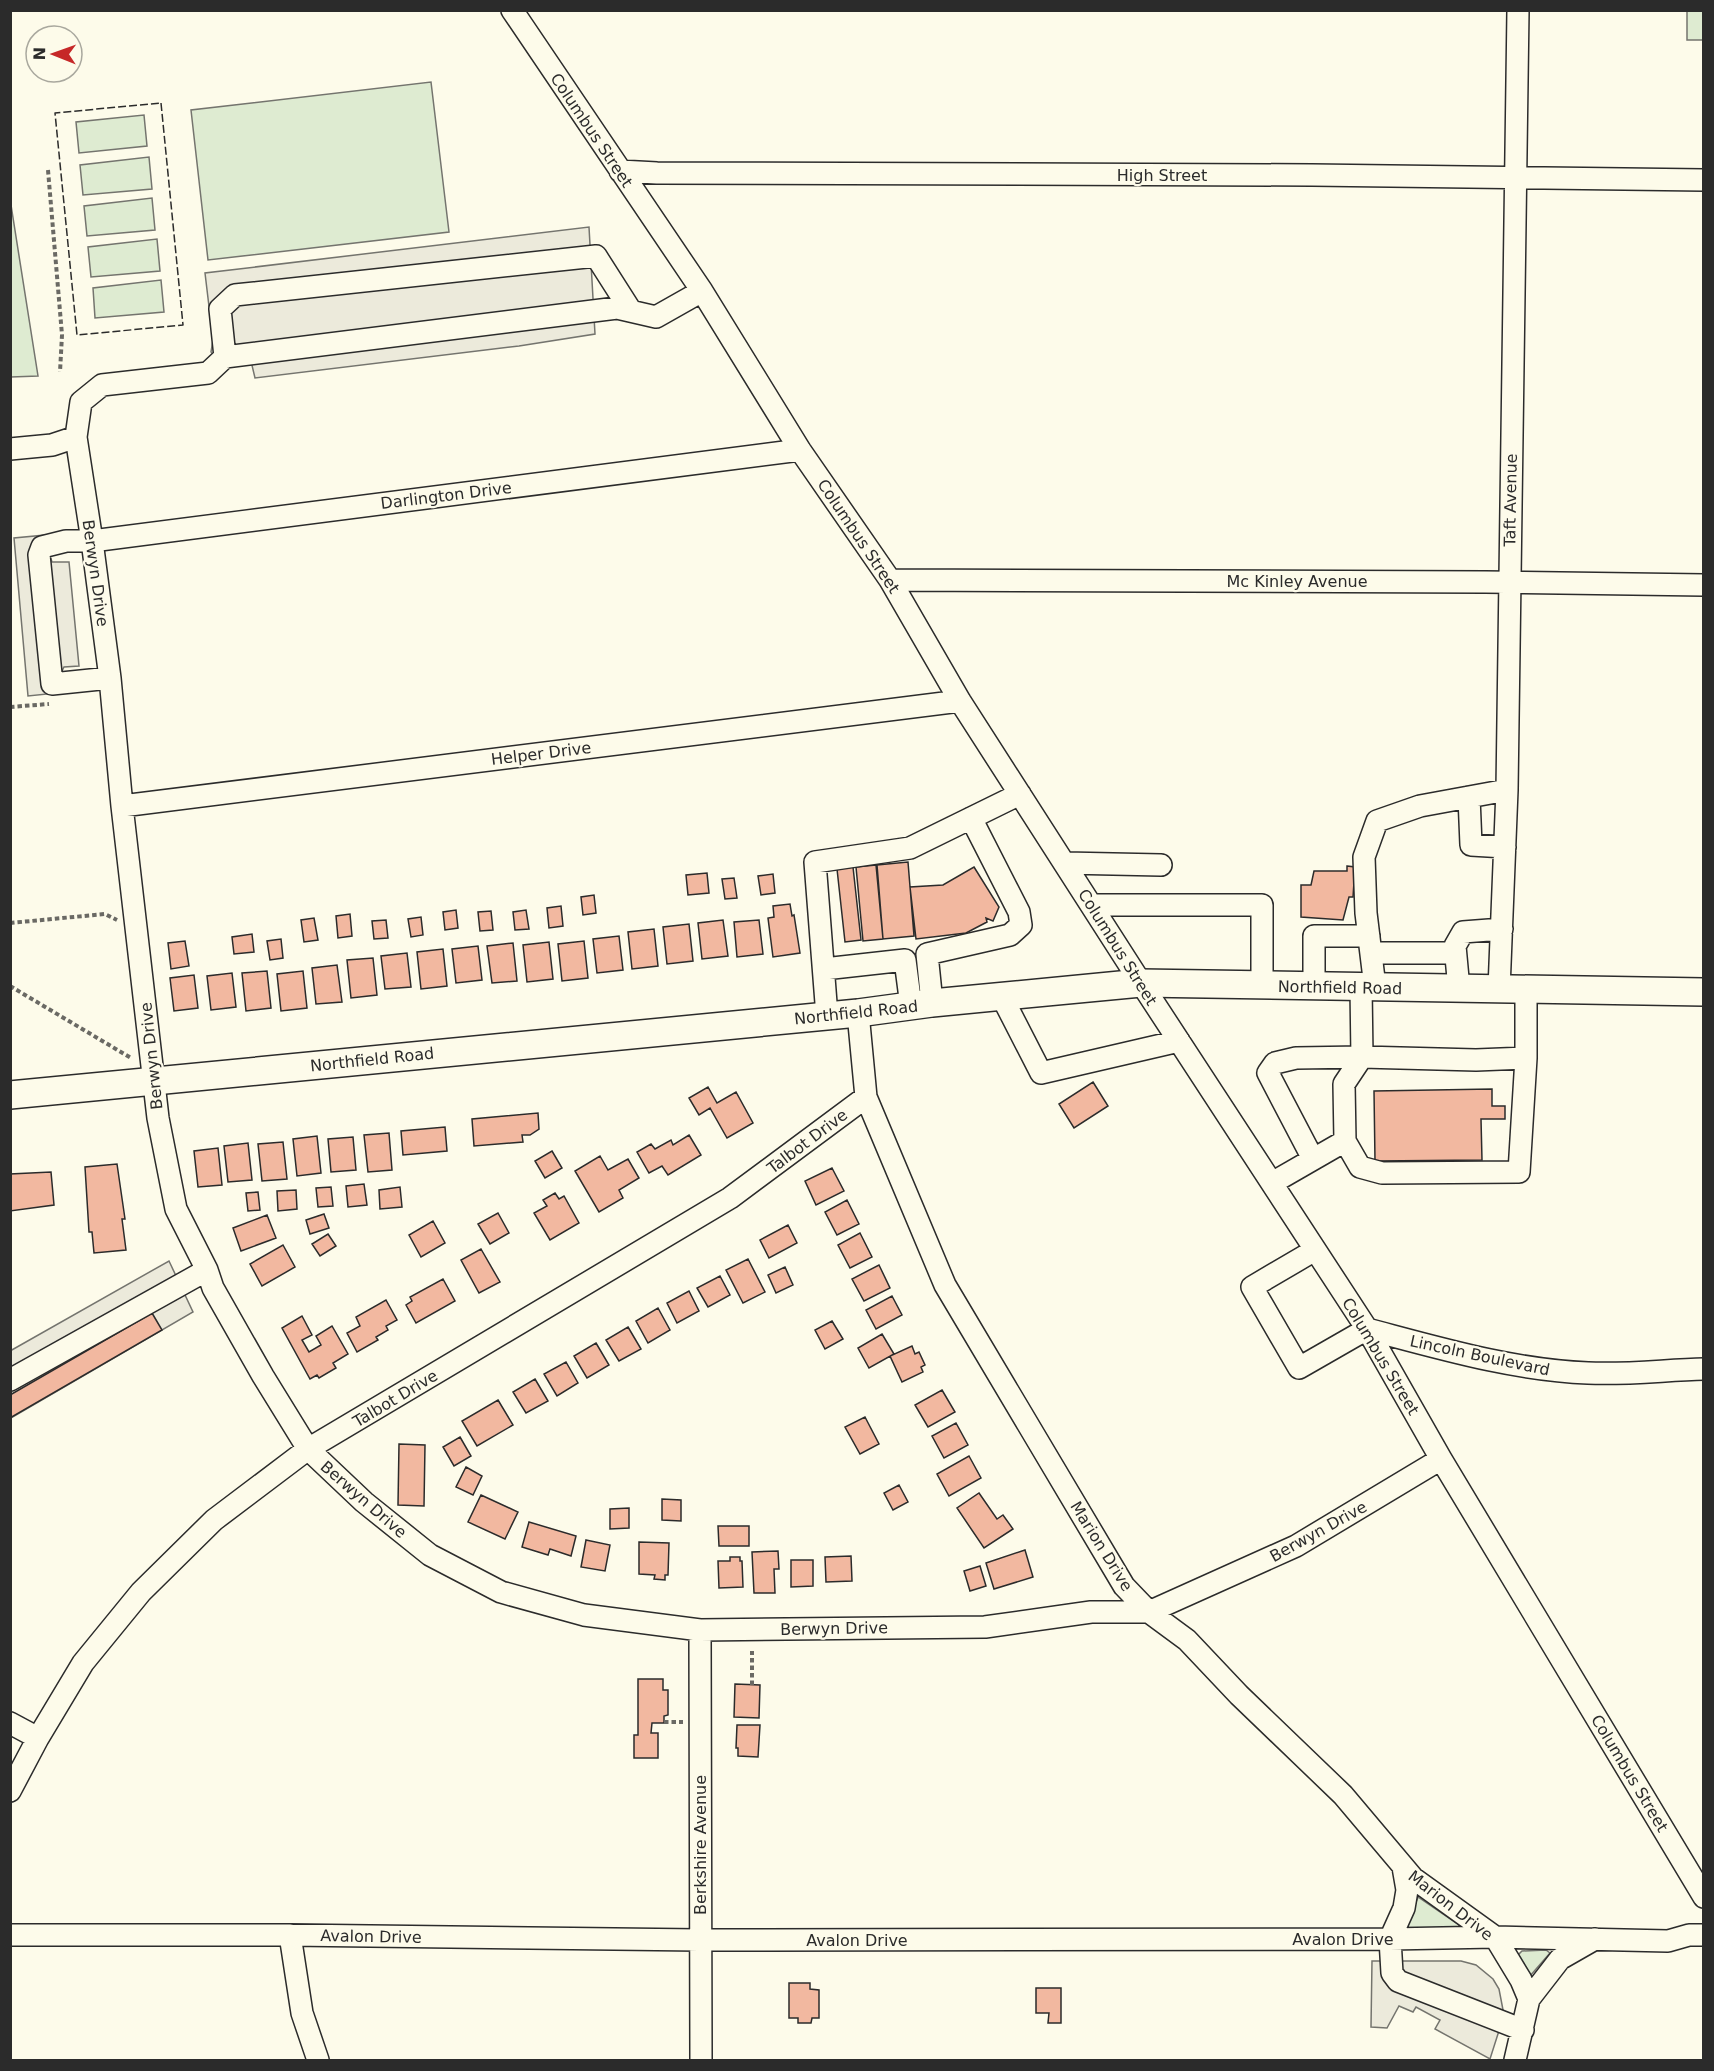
<svg xmlns="http://www.w3.org/2000/svg" width="1714" height="2071" viewBox="0 0 1714 2071" font-family="'DejaVu Sans',sans-serif">
<style>
.green{fill:#deebd1;stroke:#74746e;stroke-width:1.5}
.parking{fill:#eceadb;stroke:#74746e;stroke-width:1.5}
.building{fill:#f2b8a0;stroke:#2b2b2b;stroke-width:1.5}
.lines{fill:none;stroke-linecap:round;stroke-linejoin:round}
.minor-casing{stroke:#2b2b2b;stroke-width:24}
.major-casing{stroke:#2b2b2b;stroke-width:30}
.path{stroke:#6a6964;stroke-width:4;stroke-dasharray:4.5 3;stroke-linecap:butt}
.minor{stroke:#fdfbea;stroke-width:21}
.major{stroke:#fdfbea;stroke-width:27}
.fence{stroke:#2b2b2b;stroke-width:1.5;stroke-dasharray:8 3;stroke-linecap:butt}
.labels{text-anchor:middle;stroke-width:4.5;stroke-linejoin:round;paint-order:stroke}
.street-label{font-size:16px;fill:#2b2b2b;stroke:#fdfbea}
</style>
<rect width="100%" height="100%" fill="#fdfbea"/>
<!-- green -->
<path class="green" d="M1687,11h16v29h-16z
M431,82l18,150 -241,28 -17,-150z
M144,115l3,31 -68,7 -3,-31z
M149,157l3,32 -69,6 -3,-30z
M152,198l3,32 -68,6 -3,-30z
M10,205h1l27,171 -27,1z
M157,239l3,32 -69,6 -3,-30z
M161,280l3,32 -69,6 -2,-30z
M1418,1897l41,28 1,4h-54z
M1522,1951l24,-1 4,3 -20,23 -12,-21z"/>
<!-- parking -->
<path class="parking" d="M589,227l6,107 -76,12 -264,32 -4,-17 -25,3 -15,-12 2,-12 -8,-67z
M67,533l-17,23 2,6h17l10,104 -15,1 -2,4 24,19 -58,6 -14,-158z
M169,1261l24,51 -182,106 -1,-67z
M1372,1961h89l15,4 17,14 6,10 5,26 -14,44 -55,-30 5,-9 -24,-13 -3,5 -14,-6 -12,22 -16,-1z"/>
<!-- building -->
<path class="building" d="M908,862l6,74 -31,3 -6,-74z
M876,865l7,74 -20,2 -7,-74z
M1347,866l8,1 -2,30h-4l-6,23 -42,-3v-32h10l3,-14h33z
M853,867l8,73 -16,2 -8,-73z
M974,867l25,40 -6,14 -7,-3 1,4 -21,11 -50,6 -6,-52 33,-2z
M707,873l2,20 -21,2 -2,-20z
M773,874l2,19 -14,2 -3,-19z
M734,878l3,20 -12,1 -3,-20z
M594,895l2,18 -13,2 -2,-18z
M790,904l2,12 2,-1 6,38 -27,4 -5,-39 6,-1 -1,-11z
M561,906l2,20 -14,2 -2,-20z
M456,910l2,18 -13,2 -2,-18z
M526,910l3,19 -14,1 -2,-18z
M491,911l2,19 -13,1 -2,-19z
M350,914l2,22 -14,2 -2,-22z
M421,917l2,18 -12,2 -3,-18z
M314,918l4,22 -14,2 -3,-22z
M386,920l2,18 -14,1 -2,-18z
M723,920l5,36 -26,3 -4,-36z
M759,920l4,34 -26,3 -3,-35z
M689,924l4,37 -26,3 -4,-37z
M654,929l4,37 -26,3 -4,-37z
M252,934l2,18 -20,2 -2,-17z
M619,936l4,34 -26,3 -4,-34z
M281,939l2,19 -13,2 -3,-19z
M185,941l4,25 -18,3 -3,-26z
M584,941l4,37 -26,3 -4,-37z
M549,942l4,37 -26,3 -4,-37z
M513,943l4,38 -25,2 -5,-37z
M478,946l4,34 -26,3 -4,-34z
M443,949l4,37 -26,3 -4,-37z
M407,953l4,34 -26,2 -4,-33z
M373,958l4,37 -26,3 -4,-38z
M337,965l5,37 -26,2 -4,-36z
M267,971l4,37 -25,3 -4,-38z
M303,971l4,37 -26,3 -4,-37z
M232,973l4,34 -25,3 -4,-34z
M194,975l4,33 -24,3 -4,-33z
M1093,1082l15,24 -34,22 -15,-24z
M708,1087l9,16 19,-11 17,31 -26,15 -17,-30 -11,7 -10,-17z
M1492,1089v17h13v13h-24l1,41 -107,1 -1,-70z
M538,1113l1,16 -9,6h-8l1,7 -49,4 -2,-27z
M445,1127l2,24 -44,4 -2,-24z
M389,1133l3,37 -24,2 -4,-37z
M689,1135l12,20 -33,20 -6,-9 -13,7 -12,-21 14,-8 4,5 16,-9 2,5z
M317,1136l4,37 -24,3 -4,-37z
M353,1137l3,33 -25,2 -3,-33z
M283,1142l4,37 -25,2 -4,-37z
M248,1143l4,37 -24,2 -4,-36z
M218,1148l4,37 -24,2 -4,-36z
M552,1151l10,17 -17,10 -10,-17z
M600,1156l8,14 20,-11 11,19 -20,12 4,8 -24,14 -24,-41z
M117,1164l8,55h-3l4,31 -32,3 -2,-21h-3l-4,-65z
M832,1168l12,23 -28,14 -11,-24z
M51,1172l3,33 -44,6v-37z
M364,1184l3,21 -19,2 -2,-21z
M331,1187l2,19 -15,1 -2,-19z
M400,1187l2,20 -22,2 -1,-19z
M296,1190l1,19 -19,2 -1,-20z
M258,1192l2,18 -12,1 -2,-18z
M555,1193l4,6 5,-3 15,27 -29,17 -16,-27 13,-7 -4,-6z
M847,1200l12,24 -22,11 -12,-23z
M498,1213l11,20 -19,11 -12,-20z
M324,1214l5,14 -19,6 -4,-14z
M267,1215l9,23 -35,13 -8,-23z
M433,1221l12,22 -24,14 -12,-22z
M788,1225l9,18 -28,15 -9,-18z
M860,1233l12,24 -22,11 -12,-23z
M328,1234l8,12 -16,10 -8,-12z
M283,1245l12,22 -33,19 -12,-22z
M481,1249l19,33 -21,11 -18,-33z
M748,1259l17,33 -22,11 -17,-33z
M879,1265l11,23 -26,13 -12,-22z
M785,1267l8,18 -17,8 -8,-18z
M720,1276l10,19 -22,12 -11,-19z
M443,1279l12,22 -39,22 -10,-18 6,-4 -2,-4z
M689,1291l10,20 -22,12 -10,-20z
M892,1296l10,19 -26,14 -10,-19z
M386,1300l11,20 -11,6 2,4 -12,7 2,3 -21,12 -10,-19 13,-7 -4,-9z
M658,1308l12,22 -22,13 -12,-22z
M152,1313l10,17 -152,88v-23z
M302,1316l10,19 -10,5 7,12 12,-7 -5,-9 16,-10 16,28 -15,9 3,5 -17,10 -2,-3 -7,4 -28,-51z
M832,1321l11,18 -18,10 -10,-19z
M628,1327l13,22 -22,12 -13,-21z
M882,1334l12,20 -25,14 -11,-20z
M596,1343l13,22 -22,13 -13,-22z
M912,1346l3,8 4,-2 6,13 -4,2 2,5 -21,10 -12,-26z
M566,1362l12,21 -21,13 -13,-22z
M535,1379l13,22 -22,12 -13,-21z
M942,1390l13,22 -27,15 -13,-22z
M498,1400l15,25 -36,21 -15,-25z
M865,1417l14,27 -19,10 -15,-27z
M956,1423l12,22 -24,13 -12,-22z
M460,1437l11,19 -17,10 -11,-19z
M399,1444l26,1 -1,61 -26,-1z
M969,1456l12,22 -32,18 -12,-22z
M466,1467l16,9 -9,19 -17,-8z
M899,1485l9,17 -15,8 -9,-17z
M979,1493l18,26 6,-4 10,14 -29,19 -27,-40z
M481,1495l37,17 -13,27 -37,-17z
M662,1499l19,1v21l-19,-1z
M629,1508v20l-19,1v-20z
M529,1522l47,14 -5,20 -21,-7 -2,6 -26,-8z
M718,1526h31v20h-30z
M586,1540l24,5 -5,26 -24,-4z
M639,1542l30,1 -1,32h-3v5l-11,-1 1,-4 -16,-1z
M1025,1550l8,27 -39,12 -8,-26z
M778,1551l1,18h-5l1,24h-21l-2,-41z
M851,1556l1,25 -26,1 -1,-25z
M730,1557h10v4h2l1,26 -24,1 -1,-27h12z
M791,1560h22v26l-22,1z
M980,1566l6,20 -16,5 -6,-20z
M638,1679h25v11h5v25l-4,1v7h-12l-1,10h7v25h-24v-23h4z
M735,1684l25,1 -1,33 -25,-1z
M737,1725h23l-2,32 -20,-1v-8h-2z
M789,1983h21v6l9,1v28h-7l-1,5h-13v-5h-9z
M1036,1988h25v35h-13l1,-10h-13z"/>
<g class="lines">
<!-- minor casing -->
<g class="minor-casing">
<path id="minor" d="M512,10l190,281 98,159 90,130 70,121 181,282 226,346 74,130 263,438
M620,171l37,2 655,2 392,5
M702,291l-46,26 -39,-9 -392,49 -17,16 -106,12 -21,17 -5,35 16,104 18,137 12,128 36,312 18,91 31,61 6,18 50,88 45,73 56,53 66,53 71,37 83,23 116,15 285,-3 106,-15h58l147,-66 145,-87
M225,357l-5,-48 15,-14 361,-39 35,55
M10,449l42,-4 24,-8
M890,580l595,2 219,3
M110,678l-58,6 -13,-129 3,-8 24,-6h26l708,-91
M1469,797l2,48 34,2
M122,806l838,-105
M1065,863l96,2
M1092,905h170v80
M1371,953h84
M824,969l81,-9 6,46
M1314,986v-50h55
M1361,987l1,70 114,3 50,-2v-68
M1375,987l-9,-74 -2,-56 13,-36 43,-15 87,-16
M1459,989l-4,-43 8,-14 39,-3
M1499,989l8,-199 11,-780
M1002,997l39,76 138,-32
M932,1003l-5,-49 83,-19 11,-10 -2,-13 -48,-94
M858,1013l8,84 79,188 179,301 25,26 38,28 52,55 104,100 70,83 82,59 26,43 8,19
M827,1016l-12,-154 95,-14 110,-54
M1345,1141l15,26 22,6 137,-1 7,-114
M1313,1159l-45,-86 7,-10 21,-5 66,-1
M1272,1183l73,-42 -1,-57 18,-27
M1315,1250l-63,37 47,81 68,-39c72,19 146,41 221,44 38,2 77,-3 116,-4
M10,1380l197,-110
M700,1630l1,430
M10,1723l28,15
M10,1791l28,-53 45,-75 58,-71 73,-72 94,-71 422,-251 136,-101
M1403,1867l4,23 -3,18 -14,31 2,34 6,8 125,49
M10,1935h280l409,5 691,-1 105,-2 173,4 21,-6h15
M290,1935l12,78 16,47
M1515,2060l14,-61 31,-40 35,-20"/>
</g>
<!-- major casing -->
<g class="major-casing">
<path id="major" d="M10,1095l848,-82 74,-10 209,-20 563,9"/>
</g>
<!-- path -->
<path class="path" d="M48,170l14,165 -2,37
M10,707l39,-3
M10,923l95,-9 12,6
M10,986l121,72
M752,1685v-34
M664,1722h19"/>
<!-- minor -->
<use href="#minor" class="minor"/>
<!-- major -->
<use href="#major" class="major"/>
<!-- fence -->
<path class="fence" d="M161,103l22,222 -106,10 -22,-222z"/>
</g>
<g class="labels">
<!-- street labels -->
<g class="street-label">
<text transform="translate(592 130) rotate(56)" y="6">Columbus Street</text>
<text x="1162" y="181">High Street</text>
<text transform="translate(446 495) rotate(-7)" y="6">Darlington Drive</text>
<text transform="translate(1510 500) rotate(-89)" y="6">Taft Avenue</text>
<text transform="translate(859 536) rotate(56)" y="6">Columbus Street</text>
<text transform="translate(96 573) rotate(82)" y="6">Berwyn Drive</text>
<text x="1297" y="587">Mc Kinley Avenue</text>
<text transform="translate(541 753) rotate(-7)" y="6">Helper Drive</text>
<text transform="translate(1118 947) rotate(58)" y="6">Columbus Street</text>
<text transform="translate(1340 987) rotate(1)" y="6">Northfield Road</text>
<text transform="translate(856 1012) rotate(-6)" y="6">Northfield Road</text>
<text transform="translate(151 1056) rotate(-96)" y="6">Berwyn Drive</text>
<text transform="translate(372 1059) rotate(-6)" y="6">Northfield Road</text>
<text transform="translate(807 1141) rotate(-37)" y="6">Talbot Drive</text>
<text transform="translate(1480 1355) rotate(12)" y="6">Lincoln Boulevard</text>
<text transform="translate(1381 1356) rotate(59)" y="6">Columbus Street</text>
<text transform="translate(395 1398) rotate(-31)" y="6">Talbot Drive</text>
<text transform="translate(364 1499) rotate(41)" y="6">Berwyn Drive</text>
<text transform="translate(1318 1531) rotate(-29)" y="6">Berwyn Drive</text>
<text transform="translate(1102 1546) rotate(58)" y="6">Marion Drive</text>
<text transform="translate(834 1628) rotate(-1)" y="6">Berwyn Drive</text>
<text transform="translate(1630 1773) rotate(59)" y="6">Columbus Street</text>
<text transform="translate(700 1845) rotate(-90)" y="6">Berkshire Avenue</text>
<text transform="translate(1451 1905) rotate(38)" y="6">Marion Drive</text>
<text transform="translate(371 1936) rotate(1)" y="6">Avalon Drive</text>
<text x="1343" y="1945">Avalon Drive</text>
<text x="857" y="1946">Avalon Drive</text>
</g>
</g>
<!-- border -->
<rect width="1714" height="2071" fill="none" stroke="#2b2b2b" stroke-width="24"/>
<!-- north arrow -->
<g transform="translate(54 54) rotate(271)"><circle r="28" fill="#fdfbea" stroke="#a9a89e" stroke-width="1.5"/>
<path d="M0-4.5L10 22L0 15L-10 22Z" fill="#c62828"/>
<text y="-9" font-size="16" font-weight="bold" text-anchor="middle" fill="#2b2b2b">N</text>
</g>
</svg>
